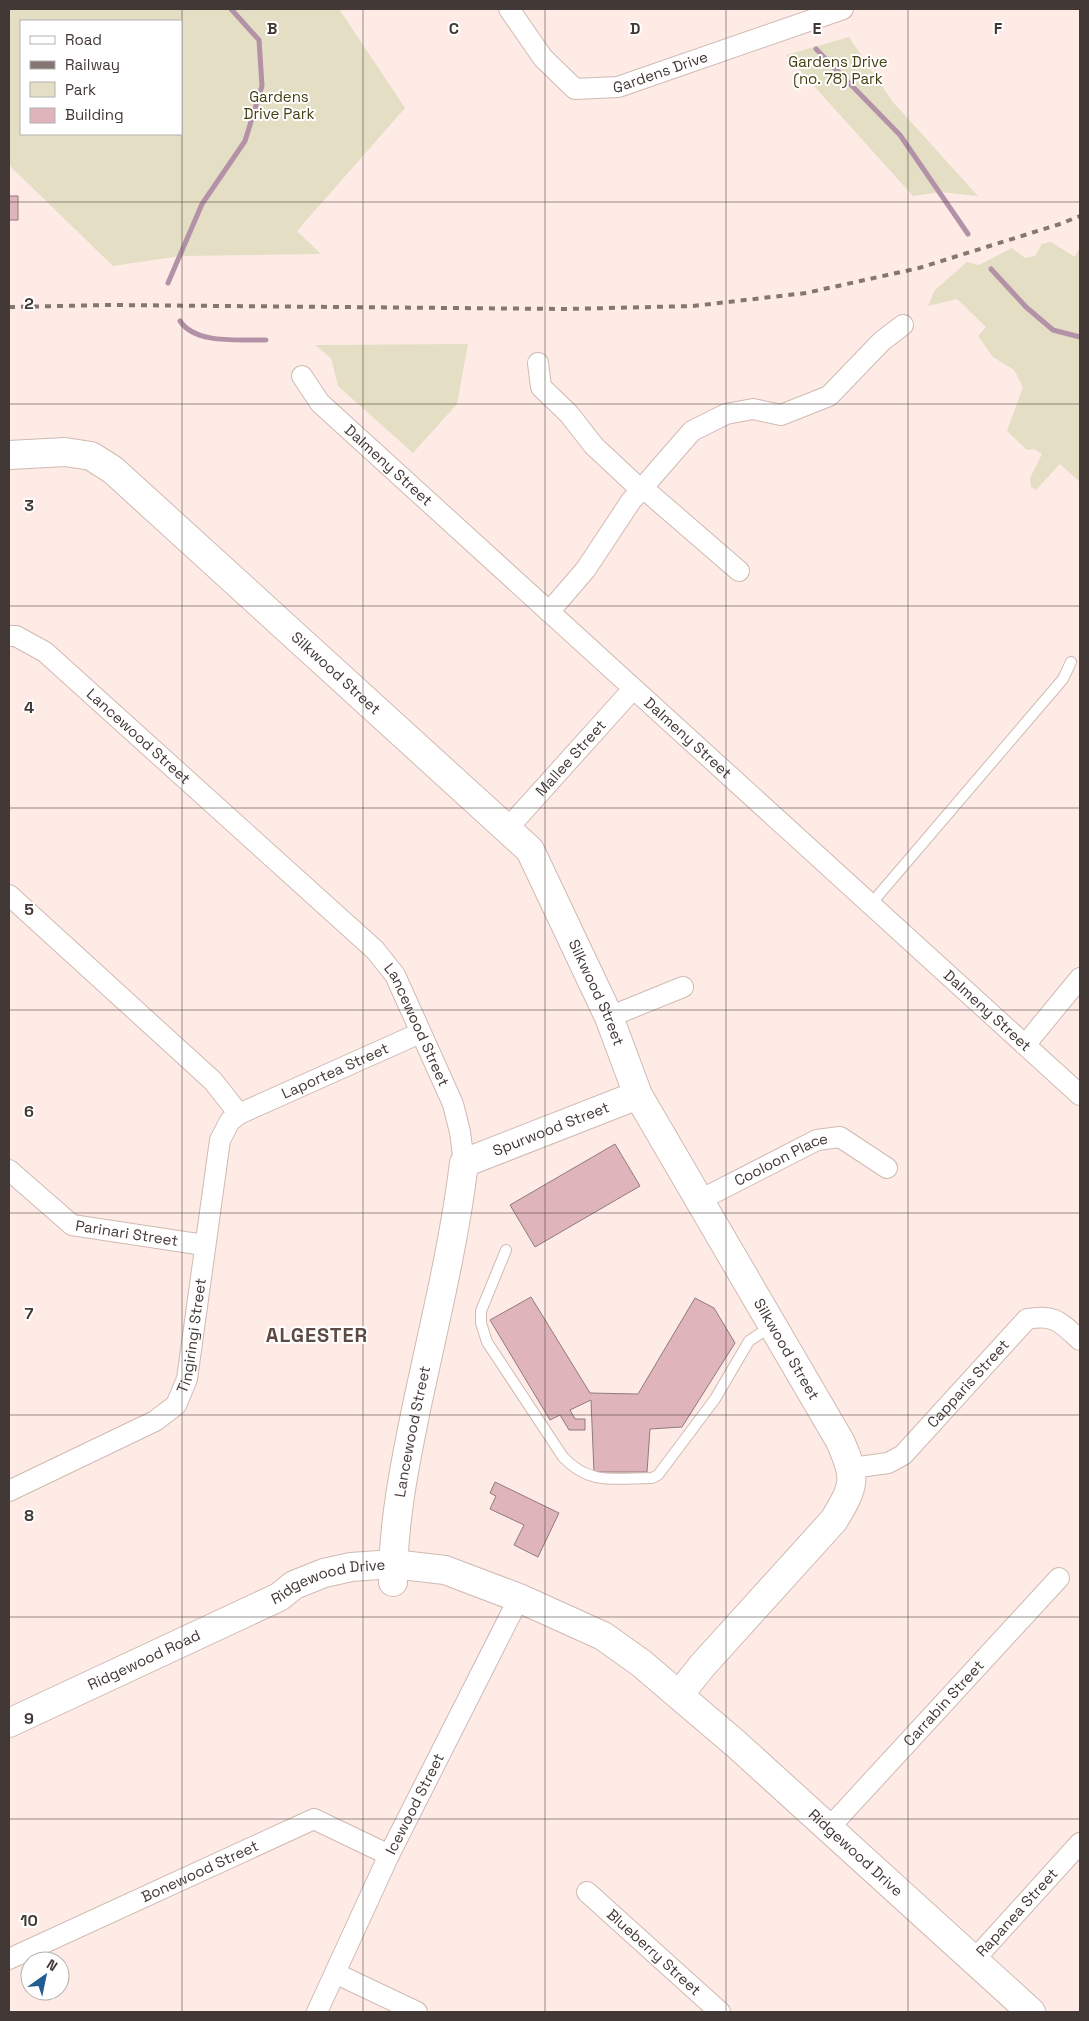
<svg xmlns="http://www.w3.org/2000/svg" width="1089" height="2021" viewBox="0 0 1089 2021" font-family="'Space Grotesk',sans-serif">
<style>
.green{fill:#e4dec4;fill-rule:evenodd}
.lines{fill:none;stroke-linecap:round;stroke-linejoin:round}
.stream{stroke:#b392a8;stroke-width:5}
.building{fill:#dfb5bb;stroke:#907a7d}
.lane-casing{stroke:#d0bab3;stroke-width:12}
.street-casing{stroke:#d0bab3;stroke-width:22}
.secondary-casing{stroke:#d0bab3;stroke-width:30}
.lane{stroke:#fff;stroke-width:10}
.street{stroke:#fff;stroke-width:20}
.secondary{stroke:#fff;stroke-width:28}
.rail{stroke:#847773;stroke-width:4;stroke-dasharray:6 6;stroke-linecap:butt}
.grid{fill:none;stroke:#423936;stroke-width:1;stroke-opacity:0.55}
.labels{text-anchor:middle;stroke-width:4;stroke-linejoin:round;paint-order:stroke}
.park-label{font-size:15px;fill:#473e11;stroke:#fff}
.street-label{font-size:15px;fill:#423936;stroke:#fff}
.district-label{font-size:20px;font-weight:bold;letter-spacing:1px;fill:#5c4a43;stroke:#fff}
.grid-label{font-size:16px;text-anchor:middle;font-weight:bold;fill:#423936;stroke:#fff;stroke-width:4;stroke-linejoin:round;paint-order:stroke}
</style>
<rect width="100%" height="100%" fill="#feebe5"/>
<!-- green -->
<path class="green" d="M9,9h330l66,99 -108,123 24,23 -141,2 -67,10 -104,-101zM21,21h160v113h-160z
M849,37l43,64 86,95 -38,-4 -27,4 -127,-141z
M1051,242l24,15 5,-10v235l-20,-18 -24,26 -5,-3 -1,-9 12,-24 -8,-5 -7,1 -20,-19 16,-44 -9,-17 -21,-13 -15,-21 8,-9 -29,-28 -29,7 7,-16 32,-28 12,3 33,-17 13,10 10,-2 7,-12z
M468,344l-11,60 -44,49 -75,-67 -7,-28 -16,-13z"/>
<g class="lines">
<!-- stream -->
<path class="stream" d="M816,49l84,86 68,99
M991,269l35,38 27,23 27,7
M168,283l34,-79 43,-63 17,-55 -3,-46 -28,-31
M180,321c16,24 60,18 86,19"/>
</g>
<!-- building -->
<path class="building" d="M9,196h9v24h-9z
M615,1144l25,42 -105,61 -25,-42z
M531,1297l59,96 48,1 57,-96 19,10 21,35 -53,84 -32,2 -3,43h-53l-3,-72 -21,10 5,9h10v11h-16l-9,-15 -10,5 -60,-100z
M495,1482l64,31 -21,44 -24,-12 10,-20 -34,-16 6,-13 -6,-3z"/>
<g class="lines">
<!-- lane casing -->
<g class="lane-casing">
<path id="lane" d="M870,905l193,-226 8,-17
M506,1250l-25,61v12l6,19 76,115c27,29 53,21 89,21l6,-3 57,-76 34,-58 24,-16"/>
</g>
<!-- street casing -->
<g class="street-casing">
<g id="street">
<path id="s1" d="M509,9l34,49 32,31 43,-2 225,-78"/>
<path d="M538,363l3,24 28,27 25,32 46,43 10,5 89,77"/>
<path id="s2" d="M302,376l18,27 760,692"/>
<path d="M549,612l37,-43 45,-68 61,-70 34,-17 27,-5 28,6 48,-19 53,-55 21,-16"/>
<path id="s3" d="M9,636h7l29,16 330,298 20,25 58,129 7,28 4,31"/>
<path id="s4" d="M508,828l125,-139"/>
<path d="M9,895l204,186 26,33"/>
<path d="M609,1017l74,-30"/>
<path d="M1025,1045l55,-67"/>
<path id="s5" d="M9,1170l63,55 132,20"/>
<path id="s6" d="M700,1200l117,-60 23,-3 47,31"/>
<path id="s7" d="M852,1468l36,-5 15,-8 124,-136c28,-5 33,3 53,21"/>
<path id="s8" d="M9,1491l146,-70 21,-16 11,-26 33,-239 10,-19 9,-7 181,-81"/>
<path id="s9" d="M828,1829l231,-251"/>
<path id="s10" d="M587,1892l133,120"/>
<path id="s11" d="M9,1959l305,-140 75,36"/>
<path id="s12" d="M974,1960l106,-117"/>
<path d="M337,1974l80,38"/>
<path id="s13" d="M317,2012l72,-157 130,-257"/>
</g>
</g>
<!-- secondary casing -->
<g class="secondary-casing">
<g id="secondary">
<path id="s14" d="M9,455l56,-3 26,4 22,14 417,380 79,167 29,78 202,346c17,38 15,44 -6,79l-132,146 -23,29"/>
<path id="s15" d="M393,1582c0,-60 12,-119 24,-177 17,-80 37,-160 47,-242l174,-68"/>
<path id="s16" d="M9,1723l270,-126 15,-12 30,-12 27,-6 42,-3 52,6 74,28 84,38 38,27 95,81 295,268"/>
</g>
</g>
<!-- lane -->
<use href="#lane" class="lane"/>
<!-- street -->
<use href="#street" class="street"/>
<!-- secondary -->
<use href="#secondary" class="secondary"/>
<!-- rail -->
<path class="rail" d="M9,307l102,-2 455,4 127,-3 113,-13 113,-25 141,-44 20,-8"/>
</g>
<!-- grid -->
<path class="grid" d="M182,9v2003M363,9v2003M545,9v2003M726,9v2003M908,9v2003M9,202h1071M9,404h1071M9,606h1071M9,808h1071M9,1010h1071M9,1213h1071M9,1415h1071M9,1617h1071M9,1819h1071"/>
<g class="labels">
<!-- park labels -->
<g class="park-label">
<text x="838" y="67">Gardens Drive<tspan x="838" dy="17">(no. 78) Park</tspan></text>
<text x="279" y="102">Gardens<tspan x="279" dy="17">Drive Park</tspan></text>
</g>
<!-- street labels -->
<g class="street-label">
<text dy="5" stroke="none"><textPath href="#s1" startOffset="192">Gardens Drive</textPath></text>
<text dy="5" stroke="none"><textPath href="#s2" startOffset="125">Dalmeny Street</textPath></text>
<text dy="5" stroke="none"><textPath href="#s14" startOffset="410">Silkwood Street</textPath></text>
<text dy="5" stroke="none"><textPath href="#s3" startOffset="166">Lancewood Street</textPath></text>
<text dy="5" stroke="none"><textPath href="#s2" startOffset="530">Dalmeny Street</textPath></text>
<text dy="5" stroke="none"><textPath href="#s4" startOffset="94">Mallee Street</textPath></text>
<text dy="5" stroke="none"><textPath href="#s14" startOffset="830">Silkwood Street</textPath></text>
<text dy="5" stroke="none"><textPath href="#s2" startOffset="935">Dalmeny Street</textPath></text>
<text dy="5" stroke="none"><textPath href="#s3" startOffset="571">Lancewood Street</textPath></text>
<text dy="5" stroke="none"><textPath href="#s8" startOffset="596">Laportea Street</textPath></text>
<text dy="5" stroke="none"><textPath href="#s15" startOffset="519">Spurwood Street</textPath></text>
<text dy="5" stroke="none"><textPath href="#s6" startOffset="91">Cooloon Place</textPath></text>
<text dy="5" stroke="none"><textPath href="#s5" startOffset="139">Parinari Street</textPath></text>
<text dy="5" stroke="none"><textPath href="#s8" startOffset="260">Tingiringi Street</textPath></text>
<text dy="5" stroke="none"><textPath href="#s14" startOffset="1235">Silkwood Street</textPath></text>
<text dy="5" stroke="none"><textPath href="#s7" startOffset="150">Capparis Street</textPath></text>
<text dy="5" stroke="none"><textPath href="#s15" startOffset="152">Lancewood Street</textPath></text>
<text dy="5" stroke="none"><textPath href="#s16" startOffset="351">Ridgewood Drive</textPath></text>
<text dy="5" stroke="none"><textPath href="#s16" startOffset="149">Ridgewood Road</textPath></text>
<text dy="5" stroke="none"><textPath href="#s9" startOffset="171">Carrabin Street</textPath></text>
<text dy="5" stroke="none"><textPath href="#s13" startOffset="230">Icewood Street</textPath></text>
<text dy="5" stroke="none"><textPath href="#s16" startOffset="976">Ridgewood Drive</textPath></text>
<text dy="5" stroke="none"><textPath href="#s11" startOffset="210">Bonewood Street</textPath></text>
<text dy="5" stroke="none"><textPath href="#s12" startOffset="64">Rapanea Street</textPath></text>
<text dy="5" stroke="none"><textPath href="#s10" startOffset="90">Blueberry Street</textPath></text>
</g>
<!-- district labels -->
<g class="district-label">
<text x="317" y="1342">ALGESTER</text>
</g>
</g>
<g class="grid-label">
<text x="272" y="34">B</text>
<text x="454" y="34">C</text>
<text x="635" y="34">D</text>
<text x="817" y="34">E</text>
<text x="998" y="34">F</text>
<text x="29" y="309">2</text>
<text x="29" y="511">3</text>
<text x="29" y="713">4</text>
<text x="29" y="915">5</text>
<text x="29" y="1117">6</text>
<text x="29" y="1319">7</text>
<text x="29" y="1521">8</text>
<text x="29" y="1724">9</text>
<text x="29" y="1926">10</text>
</g>
<!-- border -->
<rect width="1089" height="2021" fill="none" stroke="#423936" stroke-width="20"/>
<!-- legend -->
<rect x="20" y="20" width="162" height="115" fill="#ffffff" stroke="#b3b0af"/>
<rect x="30" y="36" width="25" height="8" fill="#ffffff" stroke="#b3b0af"/>
<text x="65" y="45" font-size="15" fill="#423936">Road</text>
<rect x="30" y="61" width="25" height="8" fill="#847773" stroke="#b3b0af"/>
<text x="65" y="70" font-size="15" fill="#423936">Railway</text>
<rect x="30" y="82" width="25" height="15" fill="#e4dec4" stroke="#b3b0af"/>
<text x="65" y="95" font-size="15" fill="#423936">Park</text>
<rect x="30" y="108" width="25" height="15" fill="#dfb5bb" stroke="#b3b0af"/>
<text x="65" y="120" font-size="15" fill="#423936">Building</text>
<!-- north arrow -->
<g transform="translate(45 1976) rotate(33)"><circle r="24" fill="#ffffff" stroke="#b3b0af"/>
<path d="M0-4L9 19L0 12L-9 19Z" fill="#215c93"/>
<text y="-8" font-size="14" font-weight="bold" text-anchor="middle" fill="#423936">N</text>
</g>
</svg>
